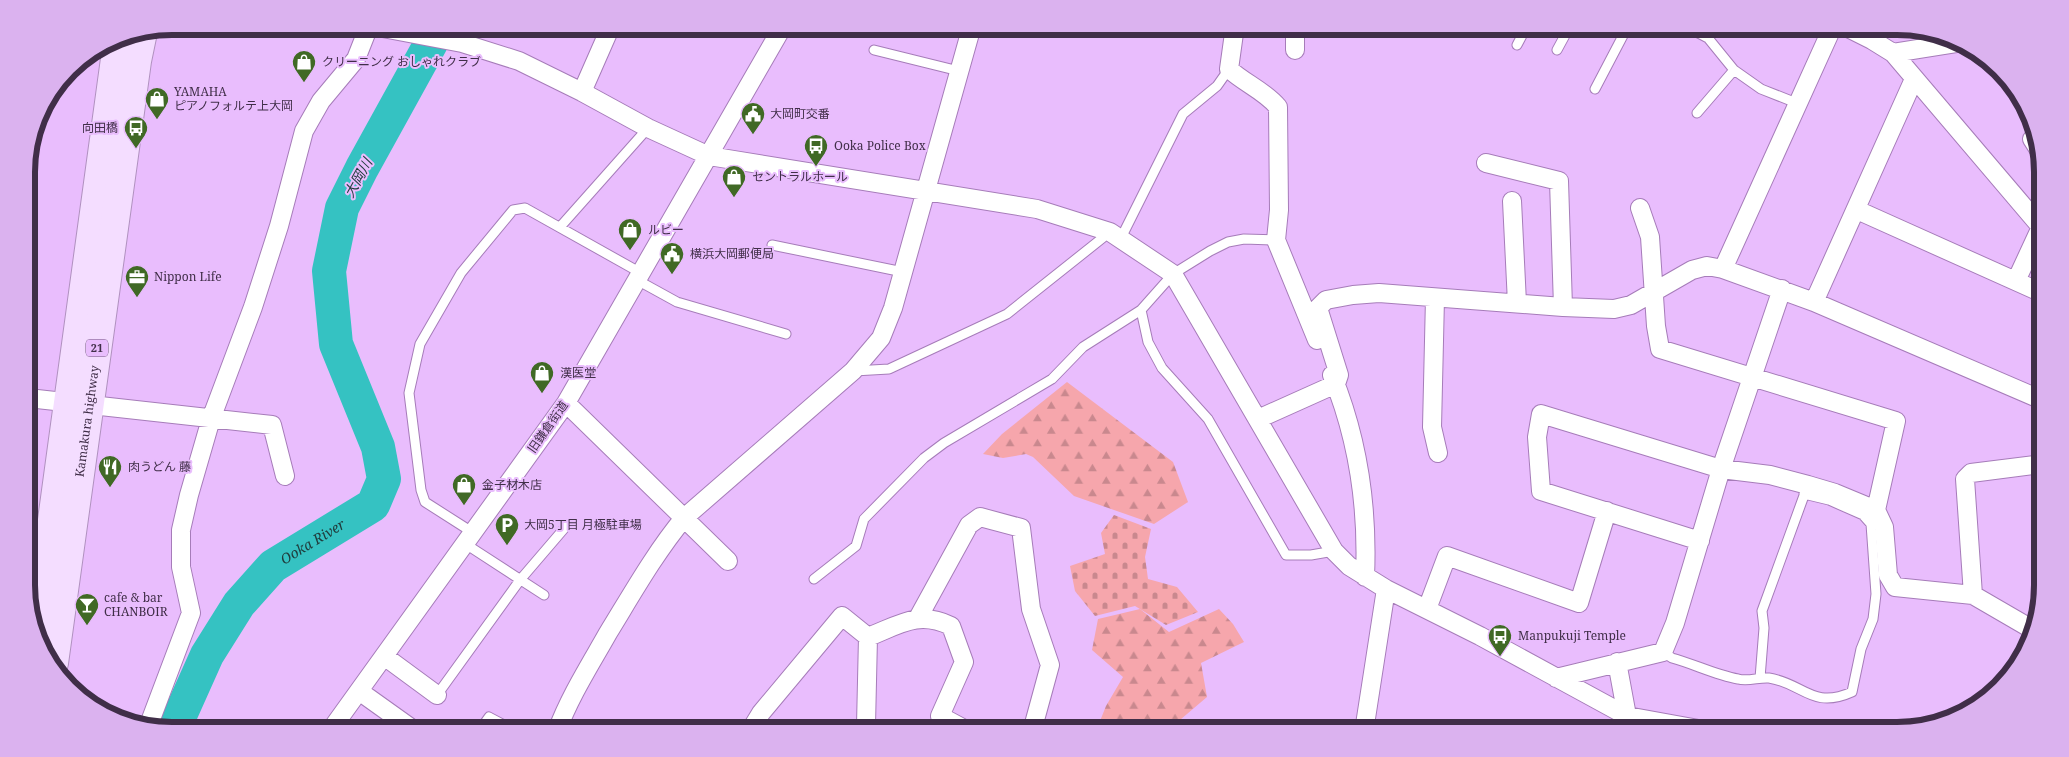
<svg xmlns="http://www.w3.org/2000/svg" width="2069" height="757" viewBox="0 0 2069 757" font-family="'Noto Serif','Noto Sans JP',serif">
<style>
.forest{fill:url(#forest-firs)}
.cemetery{fill:url(#cemetery-stones)}
.lines{fill:none;stroke-linecap:round;stroke-linejoin:round}
.river{stroke:#35c2c2;stroke-width:34}
.service-casing{stroke:#a67cb9;stroke-width:11}
.minor-casing{stroke:#a67cb9;stroke-width:20}
.primary-casing{stroke:#b091bf;stroke-width:30}
.service{stroke:#fff;stroke-width:9}
.minor{stroke:#fff;stroke-width:18}
.primary{stroke:#f4ddff;stroke-width:28}
.labels{text-anchor:middle;stroke-width:4;stroke-linejoin:round;paint-order:stroke}
.shield{fill:#e9bdfd;stroke:#73597e;stroke-width:1}
.shield-label{font-size:11px;font-weight:bold;fill:#402e48}
.poi-label{font-size:12px;fill:#402e48;stroke:#e9bdfd;text-anchor:start}
.street-label{font-size:12px;fill:#402e48;stroke:#e9bdfd}
.water-label{font-size:14px;font-style:italic;fill:#203d3d;stroke:#e9bdfd}
.rim{fill:none;stroke:#402e48;stroke-width:6}
</style>
<defs>
<pattern id="forest-firs" width="22" height="20" patternUnits="userSpaceOnUse" patternTransform="scale(1.25)"><rect width="22" height="20" fill="#f6a6ac"/><path d="M5 1l3.5 6h-7zM16 11l3.5 6h-7z" fill="#c9888e"/></pattern>
<pattern id="cemetery-stones" width="16" height="16" patternUnits="userSpaceOnUse" patternTransform="scale(1.25)"><rect width="16" height="16" fill="#f6a6ac"/><path d="M2 7V4a2 2 0 0 1 4 0v3zM10 15v-3a2 2 0 0 1 4 0v3z" fill="#c9888e"/></pattern>
</defs>
<rect width="100%" height="100%" fill="#e9bdfd"/>
<!-- forest -->
<path class="forest" d="M1067,382l106,80 15,40 -34,22 -80,-28 -41,-39 -7,-3 -23,4 -20,-4 19,-20z
M1140,609l29,23 50,-23 14,15 11,18 -43,21 6,34 -40,34h-71l10,-25 17,-29 -31,-27 6,-31z"/>
<!-- cemetery -->
<path class="cemetery" d="M1114,515l37,14 -6,28 3,22 29,8 21,25 -32,13 -31,-19 -40,10 -20,-25 -5,-25 35,-12 -4,-21z"/>
<g class="lines">
<!-- river -->
<path class="river" id="s1" d="M173,731l34,-76 32,-51 34,-38 100,-61 11,-26 -6,-32 -42,-103 -7,-73 13,-63 20,-40 69,-125 5,-17"/>
<!-- service casing -->
<g class="service-casing">
<path id="service" d="M1685,26l23,12 26,32
M1517,45l10,-19
M874,50l85,21
M1557,50l13,-24
M1595,89l33,-63
M1697,113l37,-43 27,19 38,15
M560,227l88,-99
M1121,238l62,-124 34,-28 12,-17
M1276,240l-32,-1 -16,3 -18,9 -37,23 -32,36 7,32 14,26 46,51 78,136h25l23,-4
M772,245l131,27
M637,280l40,22 109,32
M854,371l35,-2 118,-55 103,-82
M472,532l-47,-30 -4,-12 -12,-97 11,-49 41,-71 52,-63 12,-2 116,65
M464,543l80,52
M814,579l42,-33 8,-27 60,-61 20,-15 108,-64 31,-32 58,-37
M1663,652l9,6c22,6 44,17 66,21 10,3 21,-2 31,-1 34,5 43,32 83,14l9,-43 12,-30 3,-25 -5,-70 -8,-9 -34,-15 -25,-6
M1760,678l4,-50 -2,-17 44,-121
M437,695l83,-115 48,-56
M479,731l10,-14 17,9 19,5"/>
</g>
<!-- minor casing -->
<g class="minor-casing">
<path id="minor" d="M372,26l90,17 57,18 63,31 66,36 61,28 328,53 73,23 63,42 161,277 15,15 37,23 94,47 147,80 77,14
M1235,26l-6,43c15,14 36,22 49,38l1,103 -3,30 41,100
M1295,26v24
M1844,26l28,14 21,13 148,174 -25,54
M1893,53l63,-10
M582,92l29,-66
M2034,137l-2,2 9,14
M1486,163l73,18 4,126
M1512,201l5,102
M1640,208l10,29 6,89 4,23 236,72 -20,89 8,17 4,48 7,12 78,8
M1857,210l185,83
M1723,269l110,-243
M1435,298l-3,129 6,26
M1814,302l100,-223
M1332,375c26,64 36,134 33,202
M28,398l244,27 13,51
M566,403l162,158
M1258,419l78,-35 3,-9 -21,-67 8,-8 27,-5 26,-2 184,14 51,2 17,-4 61,-35 15,-4 16,3 91,33 228,98
M1700,541l-159,-50 -4,-54 4,-23 180,55 49,6 38,10 27,8 41,17
M1427,609l20,-53 132,47 28,-92
M918,618l51,-93 11,-8 41,11 10,81 19,56 -18,66
M2035,631l-62,-36 -8,-116 6,-6 71,-9
M868,637c31,-12 50,-27 83,-11l13,36 -24,54 28,15
M384,656l53,39
M1617,662l10,54v14
M1556,678l107,-26 12,-29 46,-154 61,-180
M359,691l56,40
M148,727l43,-114 -10,-46v-37l8,-35 22,-76 42,-112 26,-81 25,-95 17,-30 35,-42 13,-33
M330,731l236,-328 217,-377
M557,731c13,-35 33,-66 51,-98 24,-39 47,-80 76,-115l169,-147 28,-33 12,-30 79,-282
M750,731l11,-18 81,-97 26,21 -2,88 -4,6
M1364,731l22,-142"/>
</g>
<!-- primary casing -->
<g class="primary-casing">
<g id="primary">
<path d="M37,630l81,-593"/>
<path id="s2" d="M54,663l83,-602 6,-29"/>
</g>
</g>
<!-- service -->
<use href="#service" class="service"/>
<!-- minor -->
<use href="#minor" class="minor"/>
<!-- primary -->
<use href="#primary" class="primary"/>
</g>
<!-- icons -->
<defs>
<g id="shop-pin" transform="scale(1.25)"><path d="M0 17L-7.5 6A9.5 9.5 0 1 1 7.5 6Z" fill="#406925" stroke="#e9bdfd"/><path d="M-5-2.5h2.3a2.7 3.5 0 0 1 5.4 0H5L5.5 6h-11ZM-1.5-2.5h3a1.5 2.3 0 0 0-3 0Z" fill="#fff"/></g>
<g id="civic-pin" transform="scale(1.25)"><path d="M0 17L-7.5 6A9.5 9.5 0 1 1 7.5 6Z" fill="#406925" stroke="#e9bdfd"/><path d="M-.6-6.5H3V-4.5H.6V-3L4-1V1h2V6H-6V1h2V-1L-.6-3ZM-1.2 2.5V6h2.4V2.5Z" fill="#fff"/></g>
<g id="bus-pin" transform="scale(1.25)"><path d="M0 17L-7.5 6A9.5 9.5 0 1 1 7.5 6Z" fill="#406925" stroke="#e9bdfd"/><path d="M-5-6H5V4H4V6H2V4H-2V6H-4V4H-5ZM-3.5-4V0h7V-4ZM-3.5 1.2v1.5H-2V1.2ZM2 1.2v1.5H3.5V1.2Z" fill="#fff"/></g>
<g id="office-pin" transform="scale(1.25)"><path d="M0 17L-7.5 6A9.5 9.5 0 1 1 7.5 6Z" fill="#406925" stroke="#e9bdfd"/><path d="M-6-3h4V-5.5h4V-3h4V5H-6ZM-1-4.5V-3h2v-1.5ZM-6 0V1H6V0Z" fill="#fff"/></g>
<g id="restaurant-pin" transform="scale(1.25)"><path d="M0 17L-7.5 6A9.5 9.5 0 1 1 7.5 6Z" fill="#406925" stroke="#e9bdfd"/><path d="M-5-6h1v4h1v-4h1v4h1v-4h1v5L-1.5 .5V6h-2V.5L-5-1ZM5-6V6H3V1.5H1.5Q1.5-4 5-6Z" fill="#fff"/></g>
<g id="parking-pin" transform="scale(1.25)"><path d="M0 17L-7.5 6A9.5 9.5 0 1 1 7.5 6Z" fill="#406925" stroke="#e9bdfd"/><path d="M-3.5-5.5H1a3.5 3.5 0 0 1 0 7H-1V5.5H-3.5ZM-1-3.4V-.6H.8a1.4 1.4 0 0 0 0-2.8Z" fill="#fff"/></g>
<g id="bar-pin" transform="scale(1.25)"><path d="M0 17L-7.5 6A9.5 9.5 0 1 1 7.5 6Z" fill="#406925" stroke="#e9bdfd"/><path d="M-6-5H6L.8 .8V4.5H3.5V6h-7V4.5H-.8V.8Z" fill="#fff"/></g>
</defs>
<g fill-rule="evenodd">
<use href="#shop-pin" x="304" y="62"/>
<use href="#shop-pin" x="157" y="99"/>
<use href="#civic-pin" x="753" y="114"/>
<use href="#bus-pin" x="136" y="128"/>
<use href="#bus-pin" x="816" y="146"/>
<use href="#shop-pin" x="734" y="177"/>
<use href="#shop-pin" x="630" y="230"/>
<use href="#civic-pin" x="672" y="254"/>
<use href="#office-pin" x="137" y="277"/>
<use href="#shop-pin" x="542" y="373"/>
<use href="#restaurant-pin" x="110" y="467"/>
<use href="#shop-pin" x="464" y="485"/>
<use href="#parking-pin" x="507" y="525"/>
<use href="#bar-pin" x="87" y="605"/>
<use href="#bus-pin" x="1500" y="636"/>
</g>
<g class="labels">
<!-- shield labels -->
<rect class="shield" x="86" y="339.5" width="22" height="17" rx="4"/>
<g class="shield-label">
<text x="97" y="352">21</text>
</g>
<!-- poi labels -->
<g class="poi-label">
<text x="322" y="66">クリーニング おしゃれクラブ</text>
<text x="174" y="96">YAMAHA<tspan x="174" dy="14">ピアノフォルテ上大岡</tspan></text>
<text x="770" y="118">大岡町交番</text>
<text x="118" y="132" text-anchor="end">向田橋</text>
<text x="834" y="150">Ooka Police Box</text>
<text x="752" y="181">セントラルホール</text>
<text x="648" y="234">ルビー</text>
<text x="690" y="258">横浜大岡郵便局</text>
<text x="154" y="281">Nippon Life</text>
<text x="560" y="377">漢医堂</text>
<text x="128" y="471">肉うどん 藤</text>
<text x="482" y="489">金子材木店</text>
<text x="524" y="529">大岡5丁目 月極駐車場</text>
<text x="104" y="602">cafe &amp; bar<tspan x="104" dy="14">CHANBOIR</tspan></text>
<text x="1518" y="640">Manpukuji Temple</text>
</g>
<!-- street labels -->
<g class="street-label">
<text dy="4" stroke="none"><textPath href="#s2" startOffset="244">Kamakura highway</textPath></text>
<text transform="translate(548 427) rotate(-55)" y="4">旧鎌倉街道</text>
</g>
<!-- water labels -->
<g class="water-label">
<text transform="translate(358 178) rotate(-61)" y="5">大岡川</text>
<text dy="5" stroke="none"><textPath href="#s1" startOffset="241">Ooka River</textPath></text>
</g>
</g>
<!-- crop -->
<path d="M0 0H2069V757H0ZM172 35H1897A137 137 0 0 1 2034 172V585A137 137 0 0 1 1897 722H172A137 137 0 0 1 35 585V172A137 137 0 0 1 172 35Z" fill="#dbb2ef" fill-rule="evenodd"/>
<path class="rim" d="M172 35H1897A137 137 0 0 1 2034 172V585A137 137 0 0 1 1897 722H172A137 137 0 0 1 35 585V172A137 137 0 0 1 172 35Z"/>
</svg>
